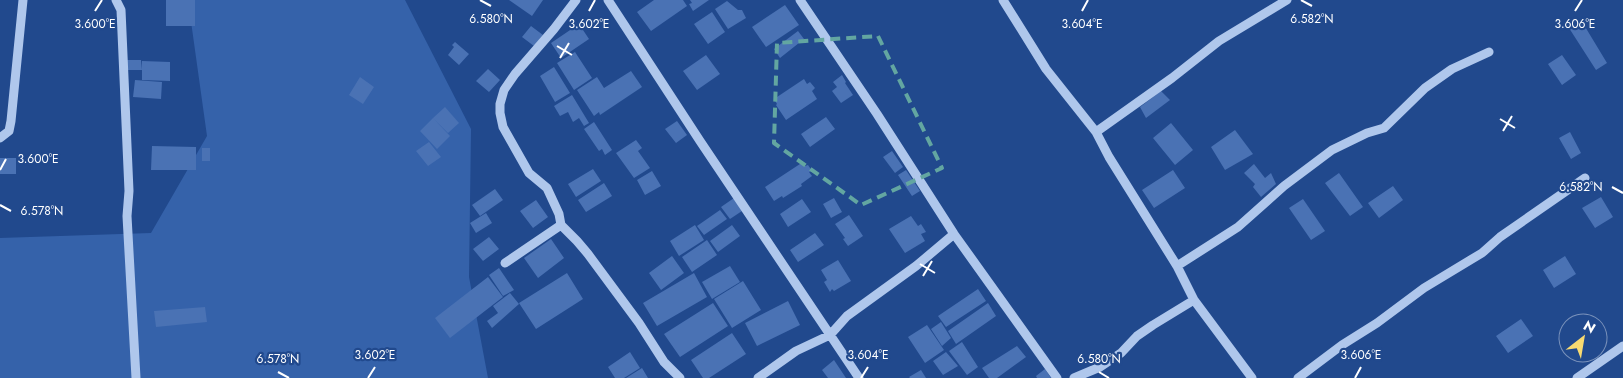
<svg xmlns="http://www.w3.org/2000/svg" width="1623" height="378" viewBox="0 0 1623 378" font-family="Jost,sans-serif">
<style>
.green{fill:#3562aa}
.building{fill:#4a72b4}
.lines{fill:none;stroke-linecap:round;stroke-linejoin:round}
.minor{stroke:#afc7ec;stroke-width:9}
.marked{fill:none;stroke:#63a6a1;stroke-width:4;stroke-dasharray:10 6;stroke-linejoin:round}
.ticks{fill:none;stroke:#fff;stroke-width:2}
.ticks-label{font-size:12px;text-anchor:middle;fill:#fff;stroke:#21498d;stroke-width:4.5;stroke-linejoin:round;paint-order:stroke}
</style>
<rect width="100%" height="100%" fill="#21498d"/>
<!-- green -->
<path class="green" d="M188,0h217l66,129 -2,148 19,101h-488v-140l151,-5 56,-97z"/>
<!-- building -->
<path class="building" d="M166,0h29v26h-29z
M509,0h34l-11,16z
M654,0h29l4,6 -36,25 -14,-19z
M690,0h19l-16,11 -4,-7 3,-1z
M727,1l11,9h4l4,8 -18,11 -13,-20z
M785,5l14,20 -33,22 -14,-20z
M712,12l13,20 -17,12 -14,-20z
M1581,20l26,43 -11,7 -27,-42z
M579,24l10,15 -28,19 -10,-15z
M531,26l12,9 -9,11 -12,-9z
M798,31l6,8 -24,19 -6,-9z
M455,42l14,12 -10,11 -11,-10 6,-8 -2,-2z
M575,52l17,26 -18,12 -17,-27z
M706,55l14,19 -23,16 -14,-19z
M1562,55l14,20 -14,10 -14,-21z
M126,60h15l1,10h-16z
M142,61l28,1v19l-28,-1z
M554,67l16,26 -15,9 -15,-26z
M488,69l12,11 -11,12 -13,-11z
M631,71l11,16 -42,28 -1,-3 -5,4 -17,-26 20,-13 7,11z
M842,75l4,7 -1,1 8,12 -12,8 -9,-12 5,-4 -4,-5z
M360,77l14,10 -11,17 -14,-9z
M804,79l3,5 3,-2 5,6 -3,3 5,8 -31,21 -10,-15 1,-1 -3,-5z
M135,80l27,2 -1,17 -28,-2z
M1161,91l9,9 -24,18 -6,-11z
M572,95l17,28 -5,3 -5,-8 -6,4 -5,-10 -8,4 -6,-10z
M445,107l14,16 -11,10 -15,-15z
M826,117l9,12 -25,18 -9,-13z
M433,118l17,18 -13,13 -17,-18z
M677,121l10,14 -11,8 -11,-14z
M594,122l18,28 -7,5 -3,-6 -3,2 -15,-22z
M1171,123l22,27 -18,15 -22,-27z
M1235,130l18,24 -28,16 -14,-23z
M1570,132l11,21 -10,6 -12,-21z
M636,140l6,8 -4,3 12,17 -16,10 -18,-25z
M429,142l12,15 -13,9 -12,-15z
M152,146l44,1v23h-45z
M202,148h8v13h-8z
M892,151l11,16 -8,6 -12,-16z
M0,158h16v16h-16z
M803,162l2,4 3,-1 4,6 -3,1 3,4 -11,8 1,2 -19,12 -1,-2 -8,5 -9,-14z
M1254,164l11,14 6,-5 5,11 -15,13 -8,-10 2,-3 -11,-11z
M593,169l8,12 -25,16 -8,-13z
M906,170l14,21 -8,5 -14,-21z
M1173,170l12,18 -31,20 -12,-18z
M652,171l9,15 -16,9 -8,-15z
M1339,173l24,34 -13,9 -25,-33z
M604,183l8,13 -26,16 -8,-12z
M1393,186l10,14 -24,18 -11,-15z
M495,189l8,11 -23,16 -8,-11z
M1601,197l12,20 -18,11 -13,-20z
M734,198l8,13 -12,8 -9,-12z
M834,198l8,14 -11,6 -8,-14z
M802,199l9,13 -23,15 -8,-13z
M1303,199l22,32 -14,9 -22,-32z
M536,200l12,17 -15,11 -13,-17z
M720,210l7,9 -23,16 -7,-9z
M486,213l6,10 -16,10 -6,-10z
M849,215l14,21 -15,10 -5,-7 2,-1 -10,-14z
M911,216l7,10 3,-2 5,8 -5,2 4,7 -20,12 -16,-24z
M695,225l9,15 -25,16 -9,-15z
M732,225l8,11 -22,16 -8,-11z
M815,233l9,12 -26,17 -8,-12z
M489,237l10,12 -16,12 -10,-12z
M551,239l13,19 -26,20 -14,-20z
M707,240l10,15 -25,17 -10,-15z
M672,256l12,17 -23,17 -12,-17z
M1565,256l11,18 -22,14 -11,-18z
M838,260l13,21 -17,10 -2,-2 -2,3 -6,-10 3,-2 -6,-10z
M730,266l10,16 -28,17 -10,-17z
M499,268l15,22 -11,6 -14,-21z
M567,273l16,26 -47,30 -17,-26z
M694,273l13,24 -50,29 -14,-23z
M488,277l15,20 -53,41 -15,-20z
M743,281l18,29 -29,18 -18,-29z
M978,289l8,12 -40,26 -8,-11z
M510,293l9,11 -27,24 -5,-7 11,-8 -5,-7z
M788,301l12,24 -43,21 -12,-23z
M713,303l15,23 -48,31 -16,-23z
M988,303l8,13 -40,28 -8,-13z
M205,307l2,15 -51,5 -2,-16z
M1521,319l12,17 -25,17 -12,-17z
M941,322l10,16 -9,8 -11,-17z
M927,325l17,25 -19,13 -17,-26z
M732,333l14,21 -37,24h-6l-12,-18z
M962,342l16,25 -11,8 -18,-24z
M1017,346l9,11 -29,21h-8l-7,-10z
M630,352l10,16 -16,10h-9l-7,-11z
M946,352l12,14 -15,9 -10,-14z
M834,360l12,18h-18l-6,-8z
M642,368l6,10h-22z
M1045,369l6,9h-14l-1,-2z
M921,370l5,8h-16l-1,-1z"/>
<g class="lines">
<!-- minor -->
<path class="minor" d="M116,0l5,10 8,181 -2,25 9,162
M576,0l-22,29 -39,45 -11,16 -4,14v9l3,14 26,46 18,15 12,26 2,11 16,16 11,13 51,69 25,39 16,16
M608,0l92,141 159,237
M800,0l77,114 77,120 103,144
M1003,0l43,69 50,63 13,25 68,109 17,34 58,78
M1096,132l76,-54 47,-37 68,-41
M0,138l9,-7 2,-10 12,-121
M505,263l56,-38
M1177,266l61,-39 46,-41 48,-36 35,-17 17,-5 41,-40 27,-19 37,-17
M758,378l38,-27 34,-16 17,-19 69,-50 38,-32
M1074,378l26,-11 21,-14 16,-17 16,-11 41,-25
M1298,378l44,-33 35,-22 47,-35 58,-35 18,-16 85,-59
M1577,378l46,-32"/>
</g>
<!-- marked area -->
<path class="marked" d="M878,36l64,132 -81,37 -87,-62 3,-100z"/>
<!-- ticks -->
<path class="ticks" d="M480,0l11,6M1301,0l11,6M95,11l7,-11M589,11l6,-11M1082,11l6,-11M1575,11l7,-11M557,46l15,9M560,58l9,-15M1500,119l15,9M1503,131l9,-15M0,170l6,-11M1612,187l11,6M0,205l11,6M920,264l15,9M923,276l9,-15M278,372l11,6M1099,372l10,6M368,378l7,-11M861,378l7,-11M1355,378l6,-11"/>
<g class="ticks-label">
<text x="491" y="23">6.580°N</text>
<text x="1312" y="23">6.582°N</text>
<text x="95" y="28">3.600°E</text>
<text x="589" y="28">3.602°E</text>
<text x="1082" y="28">3.604°E</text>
<text x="1575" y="28">3.606°E</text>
<text x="38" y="163">3.600°E</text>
<text x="1581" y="191">6.582°N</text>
<text x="42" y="215">6.578°N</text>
<text x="375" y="359">3.602°E</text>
<text x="868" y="359">3.604°E</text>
<text x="1361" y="359">3.606°E</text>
<text x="278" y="363">6.578°N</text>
<text x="1099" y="363">6.580°N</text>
</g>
<!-- north arrow -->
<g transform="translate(1583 338) rotate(31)"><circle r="24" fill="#21498d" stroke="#7a92bb"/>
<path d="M0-4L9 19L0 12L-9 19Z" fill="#f8da71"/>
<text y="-8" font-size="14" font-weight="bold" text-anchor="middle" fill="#ffffff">N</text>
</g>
</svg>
